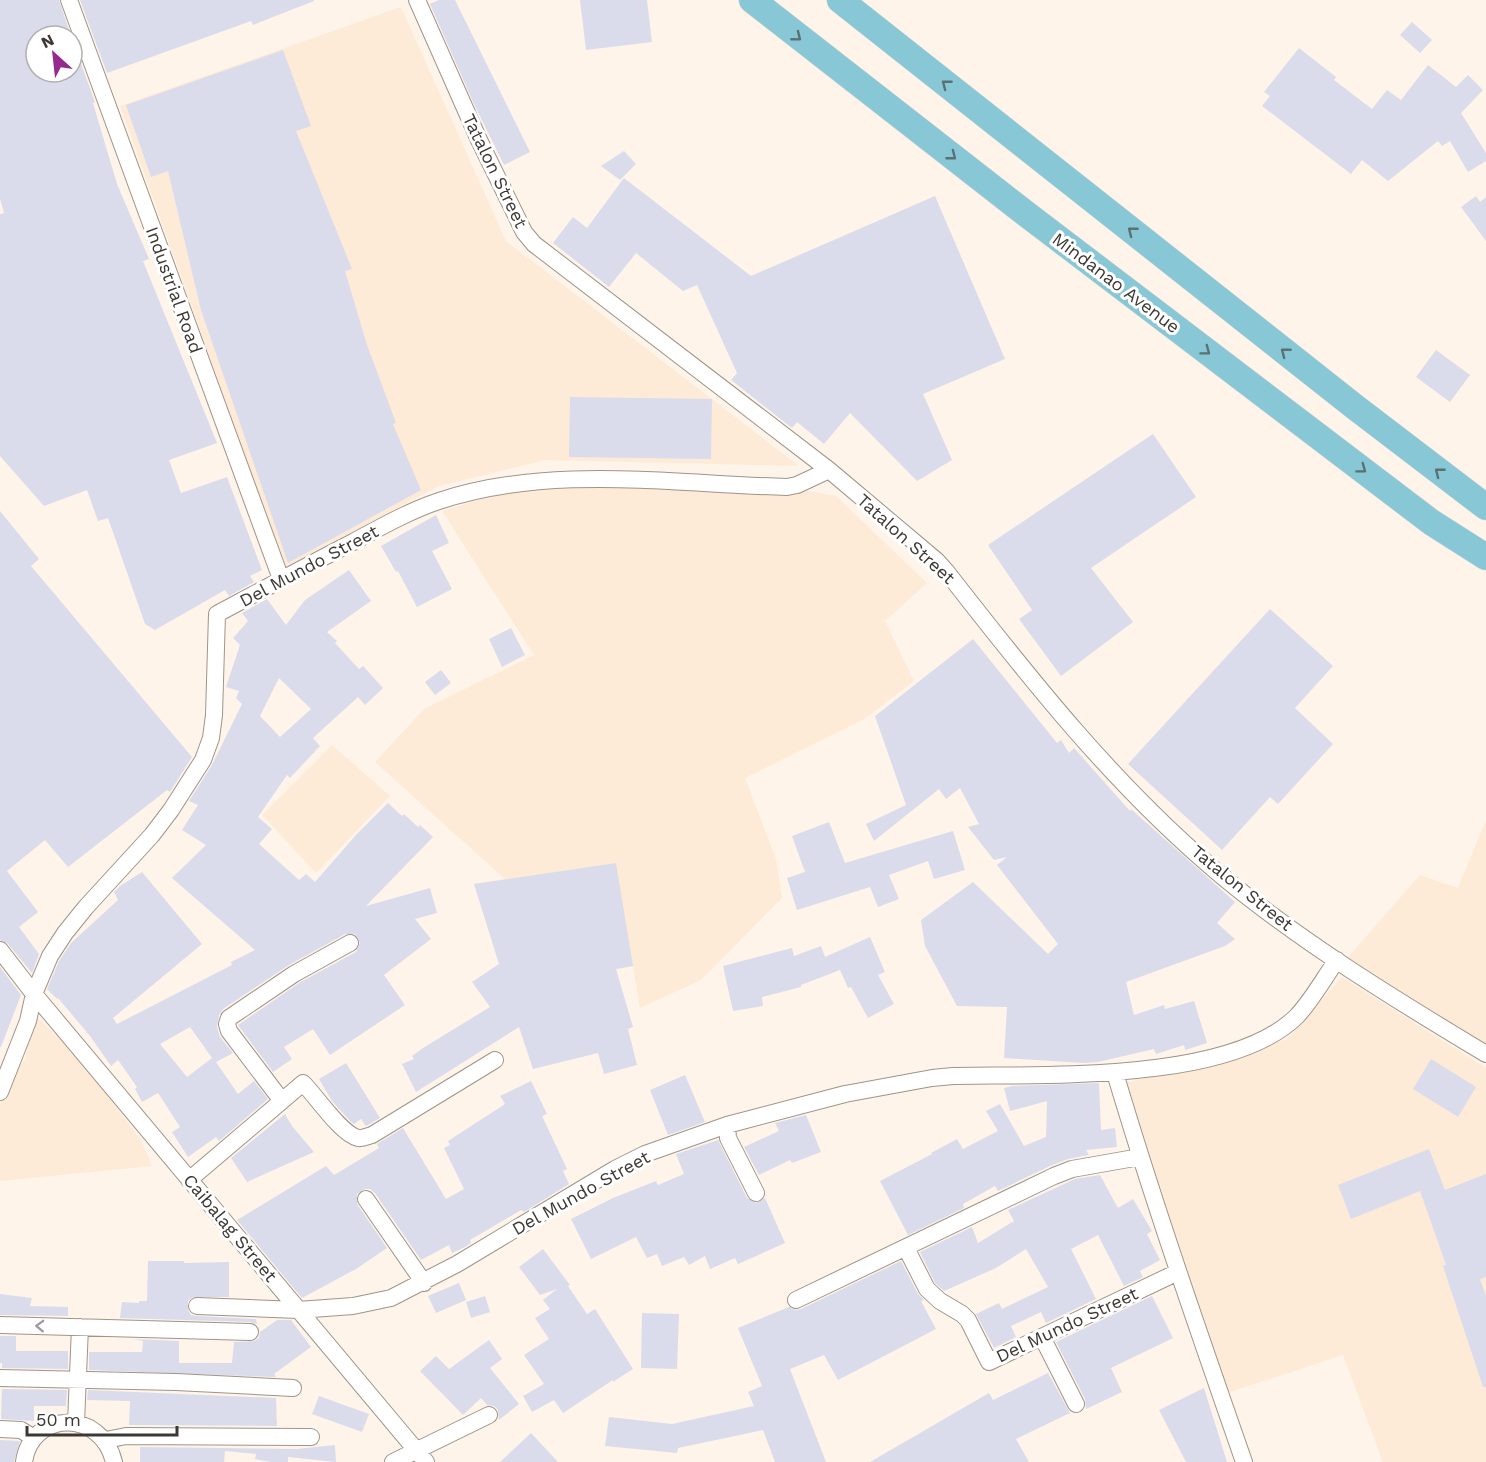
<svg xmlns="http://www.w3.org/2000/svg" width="1486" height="1462" viewBox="0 0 1486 1462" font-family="'Work Sans',sans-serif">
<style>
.built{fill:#fdebd8}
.building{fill:#dadcec;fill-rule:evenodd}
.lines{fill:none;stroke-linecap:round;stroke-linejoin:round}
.street-casing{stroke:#9f9488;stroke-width:18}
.primary-casing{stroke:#d8d7d6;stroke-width:27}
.street{stroke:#fff;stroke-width:16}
.primary{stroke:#88c7d5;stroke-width:26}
.oneway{stroke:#5a7173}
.oneway2{stroke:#9e9b98}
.labels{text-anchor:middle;stroke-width:6;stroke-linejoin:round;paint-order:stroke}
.street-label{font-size:18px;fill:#3c3732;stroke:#fff}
</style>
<rect width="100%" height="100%" fill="#fef4e9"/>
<!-- built -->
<path class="built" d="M401,7l105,234 293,225 -253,-6 -107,26 -154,81 -165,-461z
M777,485l59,11 91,87 -42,38 29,60 -48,37 -121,60 31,81 6,39 -81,82 -61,28 -7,-42 -63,13 23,75 -60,15 -59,-185 31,-5 -130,-117 49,-53 110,-54 -92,-144 83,-25z
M332,745l58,51 -74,77 -54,-58z
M1486,820v227l-51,-31 -87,-59 72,-82 38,13z
M1342,977l144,91v394h-103l-40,-107 -116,38 -107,-309 99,-23 68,-22z
M39,1019l40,39 62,82 11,26 -152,15v-76l3,-15 22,-31 9,-36z"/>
<!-- building -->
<path class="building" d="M0,0h59l12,36h-35v36h36v-33l23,63 -2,1 24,81 32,75 -6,2 74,182 -48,17 12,33 46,-16 35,93 -12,6 4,6 -25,14 -4,-6 -70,40 -10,-6 -37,-106 -10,3 -11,-31 -43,16 -44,-50v-242l4,-1 -4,-14z
M80,0h234v1l-61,24 -2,-4 -144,52z
M439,0h16l75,152 -26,13 -30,-61 -44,-100z
M580,0h67l5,42 -66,8z
M1412,22l20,18 -12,13 -20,-18z
M1299,48l37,29 -2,3 38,29 15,-19 14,10 27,-35 28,22 12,-12 15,15 -22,23 25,40v8l-18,11 -18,-31 -8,5 -4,-5 -50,40 -26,-21 -11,14 -89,-68 8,-10 -6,-4z
M283,50l28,76 -15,5 56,138 -7,2 21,71 30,81 -3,1 28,66 -133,73 -87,-253 -33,-139 -17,6 -25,-72z
M624,151l12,13 -16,16 -19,-14z
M624,178l127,98 184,-80 70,163 -82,35 29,66 -35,21 -67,-68 -26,31 -27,-22 -5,6 -61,-48 6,-7 -40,-88 -14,6 -47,-38 -27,34 -56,-44 20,-26 14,11z
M1476,196l4,6 6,-5v44l-25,-34z
M1436,350l34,25 -20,27 -34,-25z
M570,397l142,2 -1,60 -142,-2z
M1153,434l43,63 -105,71 42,54 -72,54 -42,-57 13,-9 -44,-65z
M0,511l39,48 -8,7 161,191 -22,35 -3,-2 -99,77 -23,-27 -38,31 31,41 -19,15 20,27 -7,19 -24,-29 -8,-4z
M436,515l13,28 -17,8 20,38 -35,18 -19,-36 -2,1 -15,-26z
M349,570l22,31 -44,31 10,9 -2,2 24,26 4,-3 20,22 -18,17 -7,-8 -45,41 7,8 -30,32 -3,-3 -29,42 14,12 -13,15 40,36 7,-6 9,8 41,-47 32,-32 14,13 2,-2 14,13 2,-2 13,12 -67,69 64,-18 7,25 -22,6 16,20 -47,36 21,30 -75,50 -17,-26 -29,18 8,12 -19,13 -35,-47 61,-42 57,-31 4,-9 -5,-9h-10l-56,31 -66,44 -4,6 -2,12 3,10 13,16 -17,9 22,32 16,-13 14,18 -49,42 -3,-4 -28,20 -16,-25 8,-5 -22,-34 -16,9 -7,-13 2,-2 -19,-27 -7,6 -21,-30 -32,-38 -1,1 -10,-10 12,-28 12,-18 47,-43 -4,-8 6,-6 22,-14 60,72 -89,74 4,6 115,-59 -1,-3 24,-12 -83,-72 34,-33 -24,-15 16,-25 -9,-4 23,-36 30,-61 -6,-6 3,-7 -13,-4 14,-42 -7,-7 15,-17 -6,-8 25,-14 19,26 19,-25zM279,678l32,31 -31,28 -20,-21zM190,1027l22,31 -25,19 -27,-33z
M1270,609l63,57 -38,42 38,36 -55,60 -8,-7 -48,53 -94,-86z
M511,628l14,27 -23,12 -13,-28z
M973,639l84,104 4,-3 8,13 5,-5 56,63 1,-2 104,93 -18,21 18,16 -10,7 -99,36 8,33 30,-10 1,4 29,-8 13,42 -22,7 -1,-5 -28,9 -2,-5 -56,13 -14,1 -80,-5 3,-51 -50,-1 -32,-60 -4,-26 52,-38 75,72 10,-10 -61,-79 10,-8 -13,3 -26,-33 11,-3 -19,-36 -14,11 -7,-10 -65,52 -8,-17 40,-19 -31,-89z
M441,670l10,13 -16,12 -10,-13z
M829,822l16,41 108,-32 12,39 -31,9 -6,-18 -39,14 10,24 -21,8 -8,-20 -73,23 -10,-32 18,-6 -13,-36z
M616,863l17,103 -17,3 17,58 -5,2 9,36 -33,9 -6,-21 -65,16 -14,-42 -103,65 -14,-28 12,-5 -2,-3 11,-8 67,-41 -18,-25 27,-18 -25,-80z
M870,937l15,35 -7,3 16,29 -26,14 -17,-31 -3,1 -8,-18 -39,15v2l-39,10 1,9 -30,5 -10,-45 69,-18 2,8 27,-10 4,11z
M0,967l21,28 -20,52h-1z
M1431,1059l45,28 -18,30 -45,-28z
M346,1063l34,55 -12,7 -2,1 -5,-7 -7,5 -3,-2 -19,-21 -13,-22z
M685,1075l20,47 -37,13 -18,-45z
M531,1081l16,33 -5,2 25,53 -4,2 6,13 -45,28 -3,-2 -51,30 1,3 -6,4 -13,6 -3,-8 -28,15 -46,-67 -5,-4h-5l-8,5v10l30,44 -31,21 -54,29 -65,-78 89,-54 8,9 45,-27 -2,-4 26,-16 43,71 18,-10 -20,-41 6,-3 -2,-4 57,-37 -5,-8z
M1099,1083l2,47 14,-2 2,19 -31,3 3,5 -21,4 -18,7 -52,25 -3,-5 -32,18 1,4 -56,27 -28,-54 52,-27 -1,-1 26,-14 6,10 35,-18 -12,-20 14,-7 24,42 22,-9 1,-36 -37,10 -6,-23 8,-2z
M285,1114l7,12 22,26 -67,30 -16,-24z
M806,1115l15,37 -29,11 -2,-3 -31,15 -15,-28 35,-16 -4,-8z
M718,1140l29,58 9,5 9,-5 20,45 -47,21 -3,-6 -25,11 -5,-13 -16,9 -5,-8 -22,9 -5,-12 -10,4 -11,-21 -45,22 -20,-40 42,-21 43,-17 2,4 26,-11 -8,-20z
M1429,1149l16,41 41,-16v103l-6,2 6,17v91h-3l-40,-121 3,-1 -26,-74 -69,28 -13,-34z
M1100,1175l18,33 15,-9 19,32 -5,3 13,26 -20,11 3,6 -19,9 -26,-51 -27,14 25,50 -50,24 -5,-11 -30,14 5,11 -22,11 -18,-34 23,-11 3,6 46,-22 -22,-38 -30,19 -52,23 -9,-8 -15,-31 52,-25 6,16 36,-22 -6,-11 67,-31z
M543,1249l27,36 -2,1 19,28 8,-5 38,60 -20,13v-2l-50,33 -9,-13 -22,12 -9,-16 21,-12 -20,-29 25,-16 -14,-21 15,-9 -7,-9 14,-11 -17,6 -21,-28z
M148,1261h36v2l45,-1v35h-36l-5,4v9l3,5 6,1 59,3 1,5 -7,-2 -130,-4 2,-16 17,1v-2h8z
M901,1261l17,33 6,6 -3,1 15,28 -98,51 -14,-25 -34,14 36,93h-51l-12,-32 -85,18 -1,5 -72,-7 4,-29 63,7 82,-18 -6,-14 14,-6 -24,-58 51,-21 6,3 6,-1z
M459,1283l7,17 -30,13 -8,-17z
M0,1294l32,4 -2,8 38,1v9l-68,-1z
M485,1296l5,16 -19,6 -5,-16z
M1152,1296l21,42 -62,30 11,24 -36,17 -1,-10 -29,-57z
M642,1313l37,1 -2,55 -36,-1z
M277,1320h14l20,27 -37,27 2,3 -187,-7v-18h53l1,-11 -9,-2 45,2v22h53l2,-21 20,-1 5,-3 1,-6z
M0,1336h16v15h52v18l-66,-1v-5h-2z
M489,1340l13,19 -12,9 29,36 -20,16 -1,-10 -4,-4 -7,-1 -6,-7 -18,17 -43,-44 16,-15 13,13z
M1048,1373l22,40 -54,26 13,23h-159l119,-69 4,7z
M1204,1388l23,74h-41l-27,-52z
M2,1389l65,1 -1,16h-32v15l-33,-2z
M88,1390l188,8 1,28 -148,-1 1,-24 -43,-1z
M319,1396l50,18 -7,18 -50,-18z
M531,1433l27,29h-58z
M0,1440l20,1 -6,21h-14z
M335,1445l1,17 -48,-5v5h-17l-16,-3 1,-5 -31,-3 -1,11h-84v-15l157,2z"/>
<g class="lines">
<!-- street casing -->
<g class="street-casing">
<path id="street" d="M69,0l212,579
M417,0l62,140 45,92 10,12 295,226 108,91 9,10c84,108 170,217 277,306 80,66 173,123 263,177
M0,950l34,44 392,468
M1115,1073c39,131 84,260 129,389
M0,1092l28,-71 6,-27 16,-38 15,-23 21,-26 66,-72 19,-25 32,-50 8,-22 3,-23 3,-101c45,-24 91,-49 136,-72 28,-15 56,-31 86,-41 112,-37 233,-17 348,-14l10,-2 32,-15
M282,1101l-53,-70 -2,-7 2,-6 65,-44 56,-31
M727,1125l1,13 28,55
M189,1180l114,-97c13,13 38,51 55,55 5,1 9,-2 14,-3l123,-75
M366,1199l58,84
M906,1248l21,41 13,12 22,13 6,6 21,42 189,-90
M796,1300l258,-124 18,-7 68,-12
M197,1306l101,4 55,-4 38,-8 66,-34 158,-95 30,-15 82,-29 118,-31 87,-16 21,-2c90,-2 277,7 344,-60 15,-16 27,-38 40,-56
M0,1325l250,7
M1042,1337l34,67
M0,1378l176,4 117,6
M76,1423l4,-96
M0,1429l21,1 13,8
M106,1440l20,-4 185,1
M24,1462c7,-51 77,-54 90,0
M393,1462l96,-47"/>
</g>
<!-- primary casing -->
<g class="primary-casing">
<path id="primary" d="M752,0l273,213 406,309 55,35
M840,0l515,407 131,100"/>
</g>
<!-- street -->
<use href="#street" class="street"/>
<!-- primary -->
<use href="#primary" class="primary"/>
</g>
<!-- one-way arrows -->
<defs><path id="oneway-chevron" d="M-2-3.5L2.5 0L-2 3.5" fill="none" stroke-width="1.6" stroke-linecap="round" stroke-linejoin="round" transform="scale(1.5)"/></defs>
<g class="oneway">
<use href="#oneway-chevron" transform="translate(797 37) rotate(39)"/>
<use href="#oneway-chevron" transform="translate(946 84) rotate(-142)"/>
<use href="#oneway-chevron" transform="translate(952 156) rotate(38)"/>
<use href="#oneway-chevron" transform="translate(1132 231) rotate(-142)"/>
<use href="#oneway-chevron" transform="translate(1206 351) rotate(37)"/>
<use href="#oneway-chevron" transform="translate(1285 352) rotate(-142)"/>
<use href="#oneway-chevron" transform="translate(1362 469) rotate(37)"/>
<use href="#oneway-chevron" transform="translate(1439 472) rotate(-142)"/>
</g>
<use class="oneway2" href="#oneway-chevron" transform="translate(40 1326) rotate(-178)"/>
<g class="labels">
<!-- street labels -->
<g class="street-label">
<text transform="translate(495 171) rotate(64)" y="6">Tatalon Street</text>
<text transform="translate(1116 283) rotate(37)" y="6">Mindanao Avenue</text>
<text transform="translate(174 290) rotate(70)" y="6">Industrial Road</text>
<text transform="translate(906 539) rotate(42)" y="6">Tatalon Street</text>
<text transform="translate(309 566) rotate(-28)" y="6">Del Mundo Street</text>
<text transform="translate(1242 888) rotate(39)" y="6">Tatalon Street</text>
<text transform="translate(581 1193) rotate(-29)" y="6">Del Mundo Street</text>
<text transform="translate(230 1228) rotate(50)" y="6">Caibalag Street</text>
<text transform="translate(1067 1325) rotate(-25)" y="6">Del Mundo Street</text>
</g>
</g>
<!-- north arrow -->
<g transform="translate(54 54) rotate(333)"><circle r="28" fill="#ffffff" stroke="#b1afad" stroke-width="1.5"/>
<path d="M0-4.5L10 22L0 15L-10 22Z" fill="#952a8c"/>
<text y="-9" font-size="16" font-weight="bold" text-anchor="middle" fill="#3c3732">N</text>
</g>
<!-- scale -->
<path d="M27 1426v9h150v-9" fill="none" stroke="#3c3732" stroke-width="3"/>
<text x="36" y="1426" font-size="18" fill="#3c3732" stroke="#ffffff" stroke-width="4.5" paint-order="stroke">50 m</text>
</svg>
